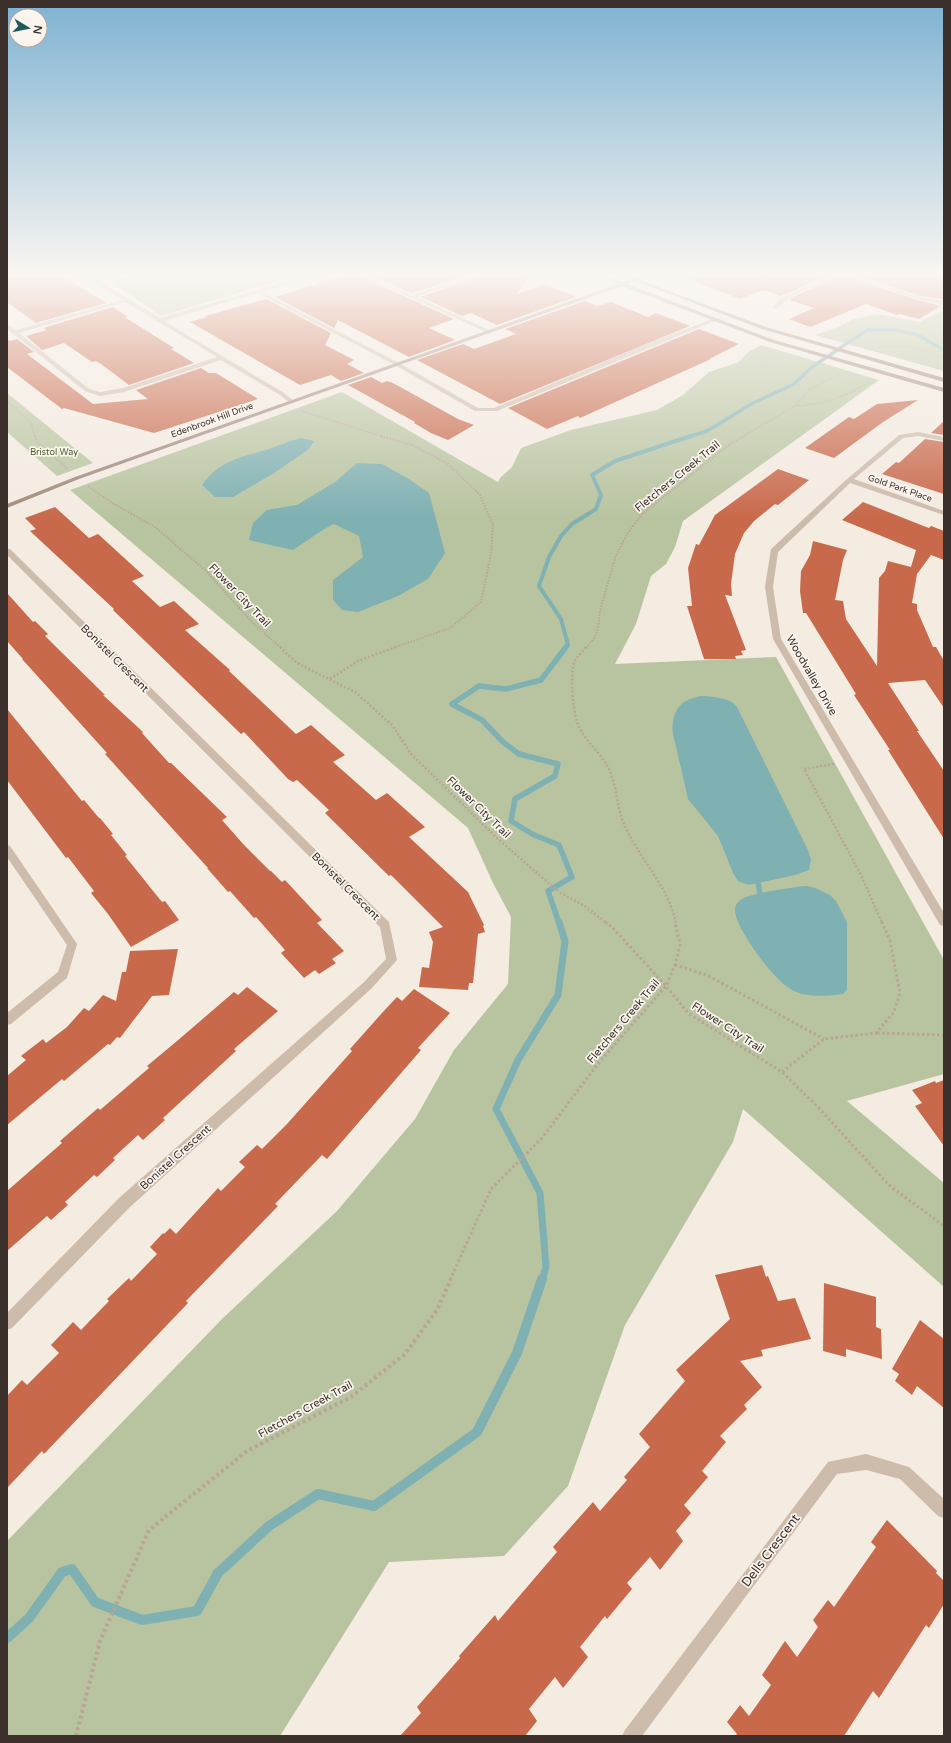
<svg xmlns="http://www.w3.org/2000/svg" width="951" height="1743" viewBox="0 0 951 1743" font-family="'Varela Round',sans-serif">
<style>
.green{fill:#b8c4a0}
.water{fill:#7fb0b2}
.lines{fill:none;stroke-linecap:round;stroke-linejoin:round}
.stream-far4{stroke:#7fb0b2;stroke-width:3.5}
.stream-far3{stroke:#7fb0b2;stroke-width:4}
.stream-far2{stroke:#7fb0b2;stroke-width:5.5}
.stream-far1{stroke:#7fb0b2;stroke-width:7}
.stream{stroke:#7fb0b2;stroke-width:10}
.building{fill:#c8694b}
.path-far4{stroke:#b9a596;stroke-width:1.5;stroke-dasharray:1 1;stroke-linecap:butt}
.path-far3{stroke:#b9a596;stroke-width:2;stroke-dasharray:1.5 1.5;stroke-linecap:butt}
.path-far2{stroke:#b9a596;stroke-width:2.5;stroke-dasharray:2 2;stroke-linecap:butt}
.path-far1{stroke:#b9a596;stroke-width:3;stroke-dasharray:2.5 2.5;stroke-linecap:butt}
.path{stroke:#b9a596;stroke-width:4;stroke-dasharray:3 3;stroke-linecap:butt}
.street{fill:#cdbbac;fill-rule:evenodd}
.secondary{fill:#a18a7d;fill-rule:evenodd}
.labels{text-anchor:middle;stroke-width:3.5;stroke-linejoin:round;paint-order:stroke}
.far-street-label{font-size:9px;fill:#3b302b;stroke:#fbf5ee}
.far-park-label{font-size:9px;fill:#4a5a2e;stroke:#fbf5ee}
.street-label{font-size:11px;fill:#3b302b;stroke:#fbf5ee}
.near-street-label{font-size:13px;fill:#3b302b;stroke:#fbf5ee}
</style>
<rect width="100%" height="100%" fill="#f4ebe1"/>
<!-- green -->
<path class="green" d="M136,274h165l-140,42 -51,-35z
M944,310v61l-129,-36 23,-8 13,-7 26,-6 42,8z
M761,345l118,35 -196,141 -8,26 -9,17 -15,12 -15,48 -21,40 161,-7 168,303v114l-97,27 97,82v104l-201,-178 -10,33 -108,183 -57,161 -64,70 -115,6 -109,174h-273v-195l216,-223 114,-107 78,-92 39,-69 54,-66 3,-67 -18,-34 -25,-55 -398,-338 272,-98 156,90 2,-4 12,-11 9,-19 50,-18 86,-20 26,-15 26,-23 30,-10 9,-10z
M7,393l86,70 -36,13 -50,-44z"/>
<!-- water -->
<path class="water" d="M301,438l13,3 -5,8 -35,24 -41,24h-18l-13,-12c17,-24 37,-27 64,-35 12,-4 23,-9 35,-12z
M357,463l25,1 27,15 20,14 16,60 -17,26 -30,17 -40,16 -16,-2 -9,-10v-20l30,-23 -4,-21 -25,-12c-15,7 -27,17 -41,26l-44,-10 4,-17 14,-13 30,-5 38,-23z
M702,696c11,1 28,1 35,11l71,143 3,10 -2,10 -14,5 -46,10 -11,-4 -5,-8 -15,-37 -30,-37 -13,-57c-5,-12 -3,-32 9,-40 6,-4 12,-5 18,-6z
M807,886l8,2 15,7 6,6 11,21v68l-4,4c-17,2 -36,4 -51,-4 -17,-8 -55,-60 -57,-78 -1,-3 1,-8 4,-11 9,-8 55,-14 68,-15z"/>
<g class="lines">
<!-- stream-far4 -->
<path class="stream-far4" d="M688,437l19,-6 46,-28 41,-19 18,-17 55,-37h28l23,5 26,15"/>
<!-- stream-far3 -->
<path class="stream-far3" d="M565,648l3,-3 -7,-26 -22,-33 10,-29 12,-21 11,-12 24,-15 5,-14 -9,-20 23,-14 76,-25"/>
<!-- stream-far2 -->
<path class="stream-far2" d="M758,882l2,12
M559,923l-11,-32 24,-14 -13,-32 -25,-10 -23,-14 4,-22 40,-23 3,-12 -39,-10 -16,-12 -21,-22 -30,-16 27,-18 27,3 35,-9 25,-33"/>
<!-- stream-far1 -->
<path class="stream-far1" d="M542,1280l4,-13 -6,-74 -44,-84 22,-49 40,-65 7,-54 -6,-19"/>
<!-- stream -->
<path class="stream" d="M7,1638l22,-20 33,-46 10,-3 23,33 47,18 55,-9 21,-38 51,-47 49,-32 56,12 103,-74 40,-79 25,-74"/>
</g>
<!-- building -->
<path class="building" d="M7,274h52l47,29 -70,20 -29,-21z
M348,274h10v1l96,44 -25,9 26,12 -46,17 -71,-37 -4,8 -59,-31z
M367,274h105l-60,19z
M483,274h48l-14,20 28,-10 31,13 -79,28 -26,-12 -9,3 -41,-19z
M678,274h153l-50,22 -18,-6 -23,9 -62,-24z
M840,274l77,26 24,6 -22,13 -19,-5 -3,1 -31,-11 -56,23 -21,-8 25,-11 -24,-8 1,-2 49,-23z
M854,274h90v25l-24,-3z
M266,299l65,34 -6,12 29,15 -7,4 17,9 -23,8 -10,-6 -31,10 -110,-63 17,-5 -2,-1z
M585,301l13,5 13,-4 37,15 8,-4 34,13 -190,78 -83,-44 46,-16 11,5 42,-15 -11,-5z
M113,307l14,9 -1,2 48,30 -3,1 23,14 -65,22 -28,-21 -5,-3 -4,1 -28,-19 -22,7 -16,-14 21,-6 -4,-2z
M699,329l40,15 -30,15h2l-100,45 -31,14 -2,-2 -31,13 -39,-21z
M7,339l3,2 7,-2 17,13 -7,2 66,50 55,-5 -12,-9 65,-22 8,5h7l42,26 -104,34 -90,-25 -2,1 -55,-42z
M371,377l11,6 5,-2 6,2 65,36 16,6 -26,15 -17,-7 -17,-10 1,-1 -67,-37z
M918,400l-35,22 -49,36 -29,-10 44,-31 5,2 23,-15z
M944,421v14l-13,-2z
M925,439l19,3v52l-62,-20 14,-12 3,1z
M778,469l31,11 -31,25 -3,-1 -21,17 -10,12 -9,21 -4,30 1,12 -7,-1 21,55 -5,1 2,4 -8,1 1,3h-32l-17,-53h5l-4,-38 8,-24 3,1 16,-30z
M863,502l58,23 8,3 2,-2 13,5v29l-13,-5 -14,19 -5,29 5,1v6l16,37h3l8,14v47l-19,-28 -37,3 31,48h-2l27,40v68l-56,-89h2l-36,-55 2,-1 -50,-81h-3l-3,-22 1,-20 9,-16 3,-14 34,9 -4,10 -8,40 8,1 3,18 31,47 2,-88 6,-7 3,-10 23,6 5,-17 -74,-30z
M55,507l34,31 9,-4 46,42 -12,5 28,26 14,-6 25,23 -14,6 45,40 -1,1 67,63 15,-9 34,30 -12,7 43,38 11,-7 38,34 -16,10 59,55 16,33 -1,1 2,6 -7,2 -5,49h-4l-1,7 -49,-3 3,-20 7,1 4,-26 -4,-10 14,-5 -52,-52 -2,1 -64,-63 4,-3 -32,-30 -4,2 -5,-3 -44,-47 -3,2 -128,-124 1,-1 -84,-78 6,-2 -11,-11z
M7,593l26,29 2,-1 13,13 -3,2 60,59h-2l40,37 -1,1 27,30h2l56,54 -5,3 22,25 26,26h1l11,11 3,-2 37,40 -5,3 27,28 -12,8 4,4 -17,11 -4,-4 -11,8 -23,-25 4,-3 -29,-33 -2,1 -24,-27 -2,1 -21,-24h1l-103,-114 2,-1 -85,-94h1l-16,-18z
M7,709l75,92 2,-1 15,18h1l13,16 -2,1 16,20 -2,1 37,46 3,-1 14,19 -48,27 -23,-33 -17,-21 3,-2 -26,-34 -2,1 -59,-78z
M178,949l-9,46 -17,1 -32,42 -3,-1 -7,8 -2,-1 -44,37 -2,-2 -55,46v-49l19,-16 -5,-4 22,-17 3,4 21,-16 17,-19 5,3 14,-16 13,6 6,-29h4l4,-21z
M247,987l31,24 -44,38 2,2 -73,67 2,2 -22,20 -5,-5 -25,23 2,2 -18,17 -3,-2 -29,27 3,3 -17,15 -4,-4 -40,35v-60l55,-48 -2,-2 38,-33 2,2 49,-42 -2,-2 30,-25 57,-49 4,3z
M414,989l36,24 -32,35 3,2 -94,109 -5,-4 -47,49 3,2 -92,95 2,2 -144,151 -2,-3 -35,37v-92l15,-16 5,5 32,-32 -8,-8 22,-23 8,8 28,-29 -2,-2 22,-21 2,3 26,-27 -7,-7 13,-14 1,1 6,-6 6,6 42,-46 3,3 24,-24 -6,-5 18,-17 5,4 25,-25 65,-73 -2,-2 32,-36 15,-16 5,4z
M944,1080v66l-29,-40 7,-3 -10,-13 23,-9 1,2z
M762,1265l4,12 2,-1 10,25 17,-3 16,41 -50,11 2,6 -23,5 22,26 -18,18 3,4 -27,27 6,6 -24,29 6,6 -24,28 7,8 -15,18 7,10 -23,29 -10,-13 -23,26 5,6 -25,30 -2,-3 -25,31 8,10 -25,31 -8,-11 -26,32 8,12 -12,15h-125l21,-23 -4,-6 43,-49 -1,-2 36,-41 3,6 59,-69 -4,-5 40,-45 7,9 27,-31 -3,-3 26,-30 -11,-13 46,-53 -9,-11 54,-51 -15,-44z
M824,1283l52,14v30l5,2 1,30 -36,-10v8l-23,-6z
M920,1320l24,19v69l-27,-22 -5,9 -17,-14 4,-7 -7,-5z
M887,1520l50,51 -1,2 8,8v23l-15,24 -3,-3 -47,73 -6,-7 -29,45h-109l2,-2 -10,-12 13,-17 9,11 22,-31 -9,-10 23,-34 12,16 21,-30 -5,-7 15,-20 6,7 42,-60 -5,-5z"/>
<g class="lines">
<!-- path-far4 -->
<path class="path-far4" d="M176,274l-7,6 -1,4 3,4 20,4 20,-1
M213,274l10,3 11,-3
M229,276l14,7
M144,295l27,-7
M877,348c24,-6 45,0 67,10
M7,401l24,22 4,14
M795,406c28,-1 51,-10 75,-24
M302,411l82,26
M742,437l53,-31 14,-16 31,-17"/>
<!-- path-far3 -->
<path class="path-far3" d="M35,436l2,6 31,27
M381,436l33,10 34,18 32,31 13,30 -2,29 -10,48 -31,26 -57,20
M88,486l26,18 41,23 51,44 46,51 29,26
M586,648l9,-11 3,-9 2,-17 15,-53 12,-24 14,-19 89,-71 14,-8"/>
<!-- path-far2 -->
<path class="path-far2" d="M280,647l17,16 58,29 37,33 19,29 88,86 60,52 24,13 24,18
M586,647c-3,5 -9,9 -11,14 -6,12 -2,55 4,66 8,16 24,28 31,44 7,17 7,37 14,53 15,35 44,61 52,99
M330,679l28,-18 38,-14
M834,764l-30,5 57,106 21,48"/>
<!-- path-far1 -->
<path class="path-far1" d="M605,922l7,5 54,59 23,28 93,58 35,34 73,80 54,40
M675,965l32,10 117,64
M877,1033l67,2
M782,1072l42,-33 52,-6 18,-21 6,-19 -10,-52 -8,-19
M450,1280l41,-91 52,-52 54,-72 69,-79 9,-21 5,-20 -5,-23"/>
<!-- path -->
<path class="path" d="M76,1736l24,-95 49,-111 98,-79 104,-54 54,-43 32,-44 14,-31"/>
<!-- street -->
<path class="street" d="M83,274h5l7,4 27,-4 -23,7 61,37 154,-44h6l-58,18 137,71 79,45h16l143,-60 75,-29 5,1 -220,91h-22l-80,-46 -138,-72 -93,28 120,72 10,8v2h-4l-10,-8 -59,-35 -97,32 -24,4 -15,-5 -78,-62v-5l9,6 106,-30zM125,302l92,55 -94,31 -23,4 -11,-3 -70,-56z
M359,274h5l48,21 64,-21h6l-65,23 74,34 -5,1z
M834,274h5l-49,23 -13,12 -5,-1 8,-9 6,-4z
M844,274h6l70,23 24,4v4l-27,-6z
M918,432l26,5v4l-26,-5 -15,2 -49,41 90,32v4l-94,-32 -72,69 -5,35 8,52 163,274v13l-4,-1 -167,-286 -8,-52 6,-38 76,-70 52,-44z
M7,549h3l379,373 8,38 -26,29 -242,219 -117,120 -5,2v-17l112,-115 244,-215 23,-24 -6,-32 -373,-372z
M7,845l3,1 67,98 -10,34 -56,46 -4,1v-12l51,-41 9,-27 -60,-88z
M866,1454l43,13 35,32v19l-6,-2 -38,-37 -34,-9 -29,4 -195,262h-20l3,-6 203,-268z"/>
<!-- secondary -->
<path class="secondary" d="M595,274h5l22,8 8,-3 -12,-5h5l12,4 11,-4h6l-13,6 127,47 178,51v4l-182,-53 -127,-48 -8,3 147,56 170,48v4l-174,-50 -148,-56 -543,193 -72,29v-4l68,-27 543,-193z"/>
</g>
<!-- sky -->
<linearGradient id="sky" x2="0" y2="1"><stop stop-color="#7eb2d2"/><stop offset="0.53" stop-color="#faf6f2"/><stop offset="1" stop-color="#faf6f2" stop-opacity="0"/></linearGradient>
<rect width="951" height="518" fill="url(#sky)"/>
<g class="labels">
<!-- far-street labels -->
<g class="far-street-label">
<text transform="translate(212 420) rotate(-20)" y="3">Edenbrook Hill Drive</text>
<text transform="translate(900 488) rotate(19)" y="3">Gold Park Place</text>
</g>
<!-- far-park labels -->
<g class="far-park-label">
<text x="54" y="455">Bristol Way</text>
</g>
<!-- street labels -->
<g class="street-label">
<text transform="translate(677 476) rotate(-39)" y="4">Fletchers Creek Trail</text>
<text transform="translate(240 595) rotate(46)" y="4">Flower City Trail</text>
<text transform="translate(115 658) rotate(45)" y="4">Bonistel Crescent</text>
<text transform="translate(812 675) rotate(60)" y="4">Woodvalley Drive</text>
<text transform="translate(479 807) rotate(44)" y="4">Flower City Trail</text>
<text transform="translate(346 886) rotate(45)" y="4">Bonistel Crescent</text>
<text transform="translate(623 1021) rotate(-50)" y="4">Fletchers Creek Trail</text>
<text transform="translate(728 1027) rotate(33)" y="4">Flower City Trail</text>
<text transform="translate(175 1157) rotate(-42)" y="4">Bonistel Crescent</text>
<text transform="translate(305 1409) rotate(-29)" y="4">Fletchers Creek Trail</text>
</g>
<!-- near-street labels -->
<g class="near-street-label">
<text transform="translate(770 1550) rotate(-53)" y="5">Dells Crescent</text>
</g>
</g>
<!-- border -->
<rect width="951" height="1743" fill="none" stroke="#3b302b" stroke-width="16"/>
<!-- north arrow -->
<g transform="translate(28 28) rotate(100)"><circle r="19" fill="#fbf5ee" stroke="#aea6a0"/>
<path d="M0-3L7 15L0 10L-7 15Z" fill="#1f5a5e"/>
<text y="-6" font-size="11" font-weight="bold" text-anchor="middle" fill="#3b302b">N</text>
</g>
</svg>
